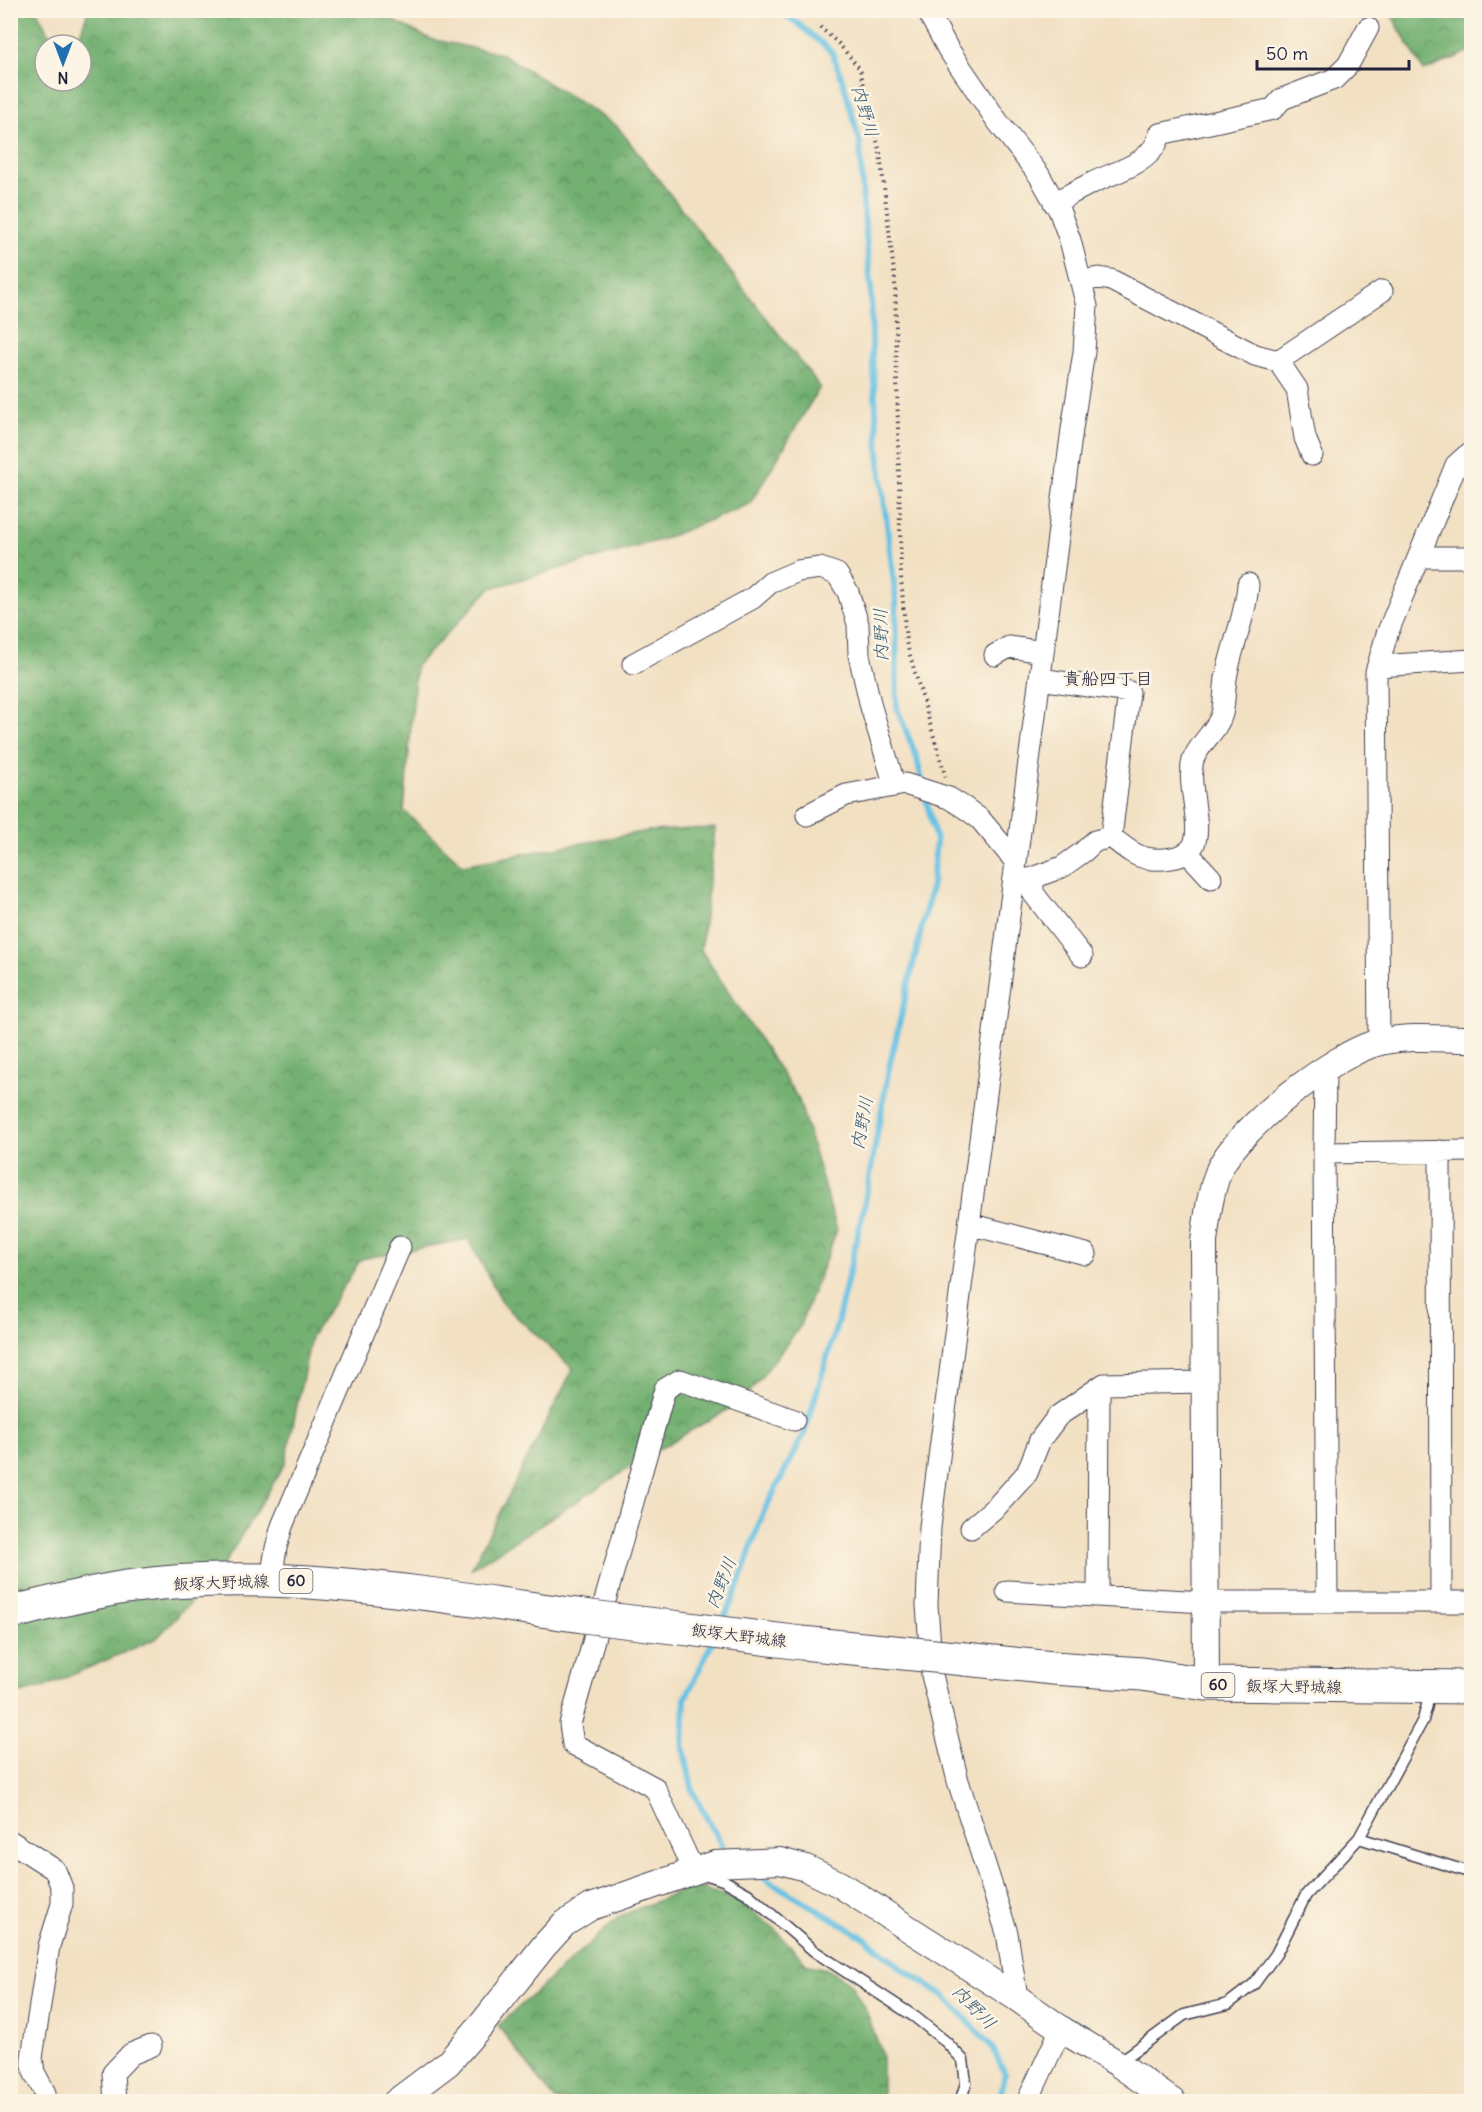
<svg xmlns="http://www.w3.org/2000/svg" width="1482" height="2112" viewBox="0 0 1482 2112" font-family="Delius,'Klee One',sans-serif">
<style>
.forest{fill:url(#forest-crowns);stroke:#4a6956;stroke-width:1.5}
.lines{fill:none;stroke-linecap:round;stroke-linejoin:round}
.stream{stroke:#65c1e3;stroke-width:6}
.service-casing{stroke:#413e4f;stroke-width:13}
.minor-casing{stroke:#413e4f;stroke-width:23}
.tertiary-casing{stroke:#413e4f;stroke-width:28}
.primary-casing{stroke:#413e4f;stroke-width:35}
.path{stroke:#413e4f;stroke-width:4;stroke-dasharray:1.5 4.5;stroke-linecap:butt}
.service{stroke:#fff;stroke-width:10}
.minor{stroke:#fff;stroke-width:21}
.tertiary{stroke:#fff;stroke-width:26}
.primary{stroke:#fff;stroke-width:33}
.primary-bridge-casing{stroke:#413e4f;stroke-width:35;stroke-linecap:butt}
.primary-bridge{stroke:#fff;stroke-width:33}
.labels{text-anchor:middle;stroke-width:5;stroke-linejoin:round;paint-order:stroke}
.shield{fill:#fcf5e5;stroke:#63616e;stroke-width:1.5}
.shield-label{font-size:15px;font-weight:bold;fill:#22223b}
.street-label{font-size:16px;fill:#22223b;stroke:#fcf5e5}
.water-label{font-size:18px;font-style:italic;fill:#395a76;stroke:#fcf5e5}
.neighbourhood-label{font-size:18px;fill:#22223b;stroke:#fcf5e5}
</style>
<defs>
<pattern id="forest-crowns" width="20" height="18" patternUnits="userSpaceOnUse" patternTransform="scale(1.5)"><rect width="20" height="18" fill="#73b071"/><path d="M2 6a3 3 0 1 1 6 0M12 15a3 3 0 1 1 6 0" fill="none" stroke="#5e8f5e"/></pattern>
</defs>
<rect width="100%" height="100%" fill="#fcf5e5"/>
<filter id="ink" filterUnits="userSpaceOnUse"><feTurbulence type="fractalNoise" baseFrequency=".0167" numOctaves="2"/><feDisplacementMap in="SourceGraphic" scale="12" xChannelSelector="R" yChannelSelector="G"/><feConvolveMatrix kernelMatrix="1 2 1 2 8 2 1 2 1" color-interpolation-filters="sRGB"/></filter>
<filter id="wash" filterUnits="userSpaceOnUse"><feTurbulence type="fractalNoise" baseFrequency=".008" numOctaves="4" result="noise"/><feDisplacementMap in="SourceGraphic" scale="24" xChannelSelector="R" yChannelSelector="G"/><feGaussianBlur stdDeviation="1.35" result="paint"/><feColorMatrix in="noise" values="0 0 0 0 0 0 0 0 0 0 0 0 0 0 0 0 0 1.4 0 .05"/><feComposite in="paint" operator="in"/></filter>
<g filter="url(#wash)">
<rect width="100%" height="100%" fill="#f2e0c2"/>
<!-- forest -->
<path class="forest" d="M10,11h27l18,34h-10v36h36v-36h-5l12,-34h296l6,8 40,20 72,15 115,72 203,261 -70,117 -87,35 -172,49 -75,78 -12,145 59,54 185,-34 67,-3 -14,122 98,150 38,130 -38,98 -56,73 -86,49 -186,119 102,-200 -69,-64 -36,-66 -107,20 -50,78 -26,127 -64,105 -64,69 -113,49 -33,8z
M1389,11h82v40l-47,20z
M694,1886l41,13 38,28 35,38 19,4 23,14 17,30 15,41v47h-326l-58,-75 122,-110z"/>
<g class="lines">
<!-- stream -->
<path class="stream" d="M777,10l19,12 36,30 12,33 16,58 3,60 8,85 1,64 8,115 16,133 1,108 20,50 6,27
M722,1623l13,-29 28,-81 42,-81 32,-108 27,-117 26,-144 42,-179 4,-43 -11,-46
M712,1643l-27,56 -2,47 10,46 35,65
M752,1871l113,67 36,30 44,28 47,51 13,27 -6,28"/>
</g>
</g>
<g filter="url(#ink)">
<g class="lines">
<!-- service casing -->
<g class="service-casing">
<path id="service" d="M1428,1690l-1,15 -4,15 -64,118 113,35
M702,1873l21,7 25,14 66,57 101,66 31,25 17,18 3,23 -6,19
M1118,2063l66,-48 44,-11 26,-20 22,-30 30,-59 53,-57"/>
</g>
<!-- minor casing -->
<g class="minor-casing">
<path id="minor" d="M927,10l21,39 50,73 41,53 20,35 11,30 17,66 -3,46 -12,77 -142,1098 -3,78 5,70 26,106 49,152 10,65
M1054,203c13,-7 25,-14 38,-20 24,-12 61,-19 68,-49l113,-25 9,-10 52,-20 14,-14 20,-37
M1081,281l18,-3 12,2 144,75 23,6 104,-70
M1278,361l19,28 8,49 7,17
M1419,557h53
M995,655l14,-8 34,5
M633,664l120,-66 17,-15 28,-12 22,-3 17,6 11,18 10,32 1,31 12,52 24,79
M1378,666l94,-6
M1040,679l89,13 -18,145
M807,815l39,-20 59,-11 44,14 16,10 15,11 36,43
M1187,852l24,26
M1033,878v15l49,63
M1014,881l19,-3 29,-11 21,-15 12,-11 16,-4c11,8 22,19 35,21 13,3 40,1 47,-12 11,-19 -7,-61 0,-86 6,-17 24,-29 29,-46 3,-13 2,-28 5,-41 6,-30 19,-58 21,-89
M1379,1042l-3,-370 11,-38 69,-169 10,-9 6,-3
M1325,1068l-1,85 3,449
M1440,1151l1,451
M1324,1153l148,-2
M969,1224l117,30
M971,1528l26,-22 30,-33 13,-33 18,-24 46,-32 100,-2
M271,1580l5,-32 6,-22 118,-279
M1007,1591l198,11h267
M1098,1596l1,-208
M10,1841l45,29 7,18v16l-13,42 -17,112 2,14 11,21v9
M696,1871l-8,-12 -33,-71 -82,-44 -3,-20 95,-335 15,-9 114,40
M115,2102l-2,-29 18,-19 20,-8
M1027,2102l34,-73"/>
</g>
<!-- tertiary casing -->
<g class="tertiary-casing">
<path id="tertiary" d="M1206,1684l-2,-442c3,-24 6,-49 15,-72 18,-41 117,-118 161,-128 30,-7 62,-3 92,-3
M396,2102l52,-39 34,-39 62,-78 20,-22 27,-17 124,-43 65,-3 26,7 33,16 178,114 44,31 56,34 56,39"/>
</g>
<!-- primary casing -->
<g class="primary-casing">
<path id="primary" d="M10,1613c39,-10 77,-20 116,-26 152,-21 307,8 457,29
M965,1659l88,9 89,6 64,10 266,3"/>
</g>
<!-- path -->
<path class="path" d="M820,27l19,17 21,25 20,84 15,128 6,295 5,66 40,136"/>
<!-- service -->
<use href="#service" class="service"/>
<!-- minor -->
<use href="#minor" class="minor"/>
<!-- tertiary -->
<use href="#tertiary" class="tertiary"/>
<!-- primary -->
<use href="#primary" class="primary"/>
<!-- primary-bridge casing -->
<g class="primary-bridge-casing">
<path id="primary-bridge" d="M583,1616l219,27 163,16"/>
</g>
<!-- primary-bridge -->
<use href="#primary-bridge" class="primary-bridge"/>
</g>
</g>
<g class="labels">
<!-- shield labels -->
<g class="shield">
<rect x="279.5" y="1569" width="33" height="24" rx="4.5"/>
<rect x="1201.5" y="1673" width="33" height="24" rx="4.5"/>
</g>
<g class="shield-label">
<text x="296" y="1586">60</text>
<text x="1218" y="1690">60</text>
</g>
<!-- street labels -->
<g class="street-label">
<text transform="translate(221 1582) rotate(-2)" y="6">飯塚大野城線</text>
<text transform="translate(739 1635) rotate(7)" y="6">飯塚大野城線</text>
<text transform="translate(1294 1686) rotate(1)" y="6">飯塚大野城線</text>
</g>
<!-- water labels -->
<g class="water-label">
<text transform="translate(865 111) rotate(74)" y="6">内野川</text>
<text transform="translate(881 635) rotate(-91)" y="6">内野川</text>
<text transform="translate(862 1123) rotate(-79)" y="6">内野川</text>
<text transform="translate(721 1583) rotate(-68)" y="6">内野川</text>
<text transform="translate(974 2007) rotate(46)" y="6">内野川</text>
</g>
<!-- neighbourhood labels -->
<g class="neighbourhood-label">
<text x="1108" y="685">貴船四丁目</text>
</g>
</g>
<!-- margin -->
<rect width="1482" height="2112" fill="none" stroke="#fcf5e5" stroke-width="36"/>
<!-- north arrow -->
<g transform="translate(63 63) rotate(180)"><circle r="28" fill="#fcf5e5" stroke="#a5a1a1" stroke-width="1.5"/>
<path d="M0-4.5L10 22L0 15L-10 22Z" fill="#1f6fb2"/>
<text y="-9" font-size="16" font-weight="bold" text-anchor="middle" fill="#22223b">N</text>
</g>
<!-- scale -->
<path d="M1257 60v9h152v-9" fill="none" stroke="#22223b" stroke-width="3"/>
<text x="1266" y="60" font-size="18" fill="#22223b" stroke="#fcf5e5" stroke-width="4.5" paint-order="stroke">50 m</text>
</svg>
